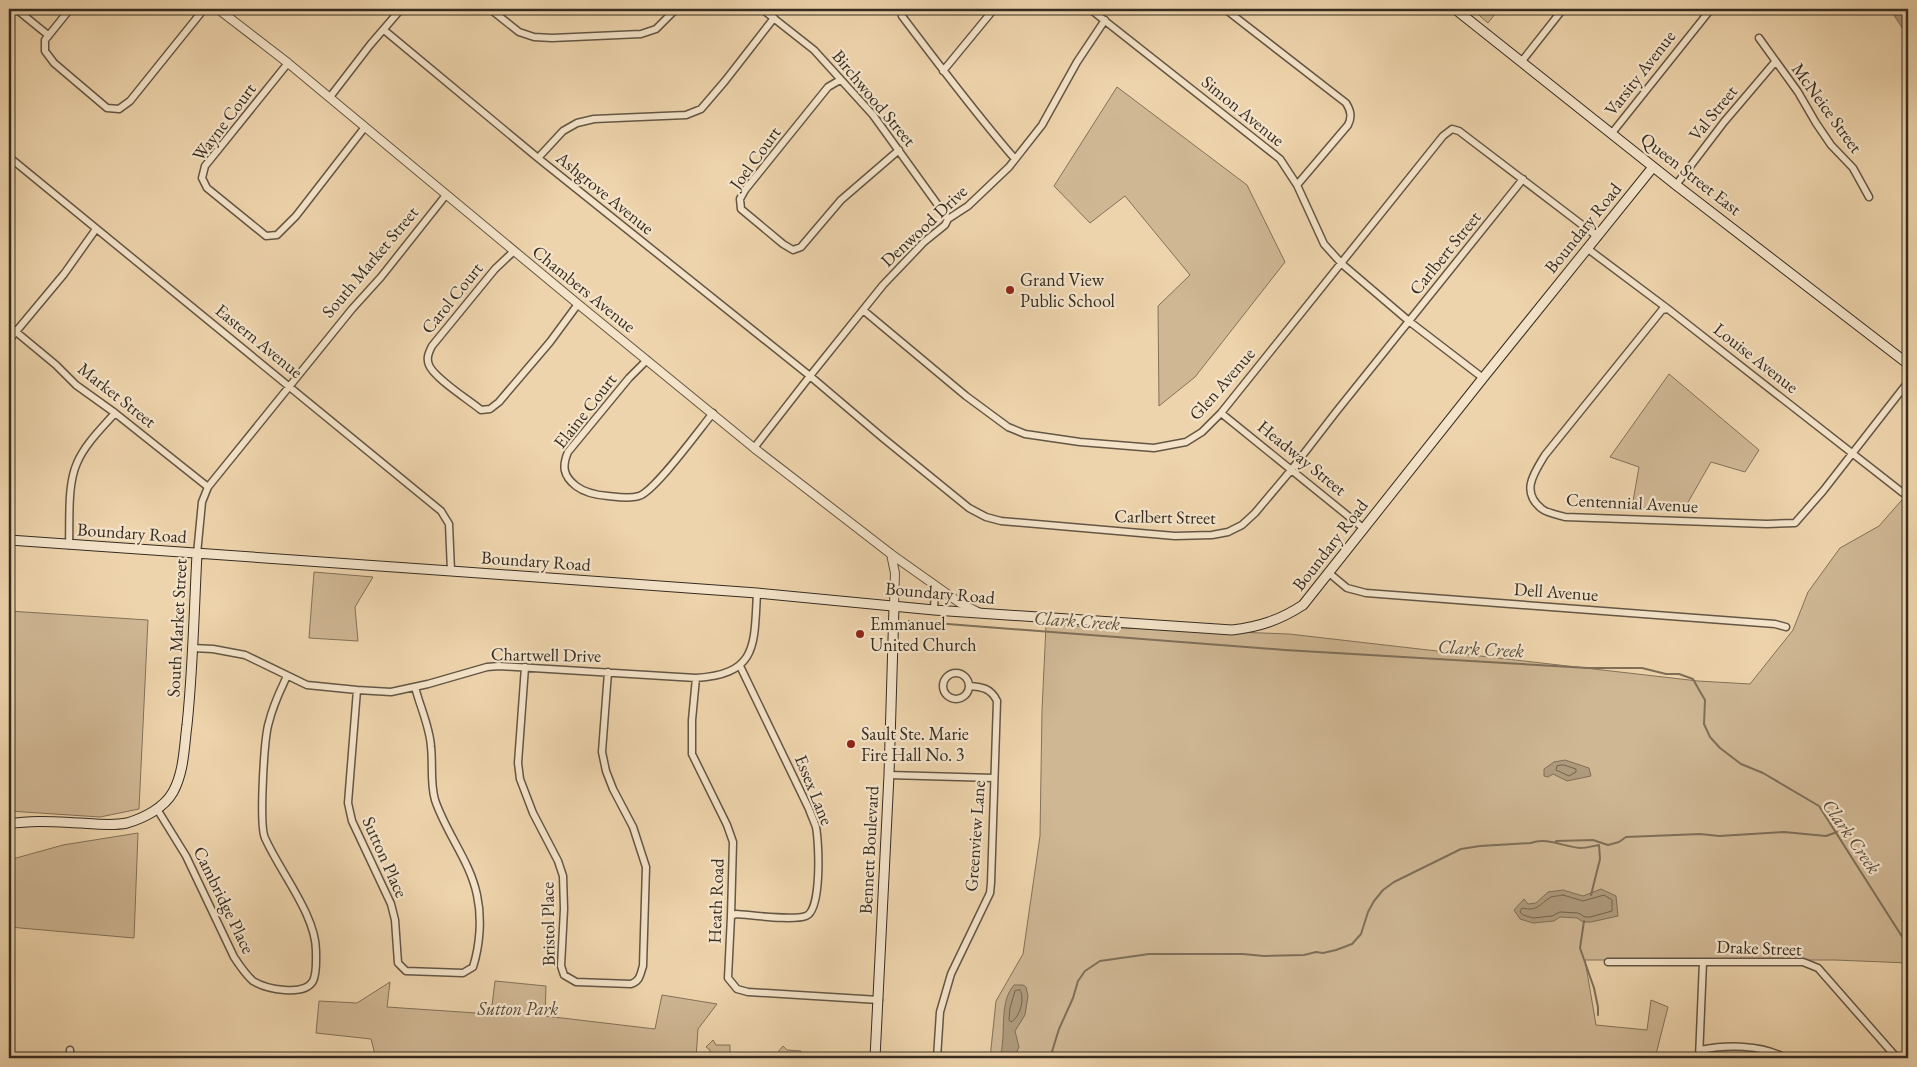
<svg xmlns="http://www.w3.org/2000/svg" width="1917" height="1067" viewBox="0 0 1917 1067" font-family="'EB Garamond',serif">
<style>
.green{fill:#cfb794;stroke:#82725a}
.water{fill:#af9b7d;stroke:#7e6f58}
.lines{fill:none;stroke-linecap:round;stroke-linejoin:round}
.shore{stroke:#72644f;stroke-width:1}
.stream{stroke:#7e6f58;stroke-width:2}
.minor-casing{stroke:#635644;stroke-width:9}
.tertiary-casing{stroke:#635644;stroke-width:10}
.secondary-casing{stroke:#352c21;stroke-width:11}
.minor{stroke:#f4e3c9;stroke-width:6}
.tertiary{stroke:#f4e3c9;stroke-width:8}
.secondary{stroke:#f4e3c9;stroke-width:9}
.poi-dot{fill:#8f2418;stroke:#f4e3c9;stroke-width:2}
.labels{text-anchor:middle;stroke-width:4.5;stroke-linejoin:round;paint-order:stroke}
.street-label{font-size:18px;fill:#352c21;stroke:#f4e3c9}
.poi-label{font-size:18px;fill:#352c21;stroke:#f4e3c9;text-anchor:start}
.park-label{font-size:18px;font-style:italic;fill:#544838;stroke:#f4e3c9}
.water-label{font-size:19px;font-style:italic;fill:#5a4d3d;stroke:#f4e3c9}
</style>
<rect width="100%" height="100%" fill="#eed4ac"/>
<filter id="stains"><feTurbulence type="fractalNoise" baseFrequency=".004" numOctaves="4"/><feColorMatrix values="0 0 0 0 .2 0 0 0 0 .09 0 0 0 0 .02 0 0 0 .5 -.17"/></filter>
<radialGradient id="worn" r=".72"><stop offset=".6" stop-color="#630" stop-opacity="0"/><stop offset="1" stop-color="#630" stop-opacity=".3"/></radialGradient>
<!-- green -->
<path class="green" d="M1472,9h27l-11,14z
M1117,87l130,98 38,77 -90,115 -36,29 -1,-100 32,-31 -65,-79 -35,27 -36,-37z
M1669,374l90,76 -14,22 -34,-10 -28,49 -51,-4 7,-40 -29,-10z
M1908,493v178l-6,13 6,5v274l-73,-3h-250l11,65 51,5 4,-30 17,7 -13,51h-665l6,-57 27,-47 17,-118 2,-126 4,-85 243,9 409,47 52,3 43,-54 15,-38 32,-44 39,-22z
M314,572l59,5 -18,30 3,34 -49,-3z
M9,611l139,9 -9,189 -39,8 -91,-6z
M138,833l-4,105 -125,-11v-67l54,-15z
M495,981l51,5 -1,30 110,13 7,-34 55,9 -19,25 -2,29h-320l-5,-19 -55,-6 3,-32 38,2 33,-21 -3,25 104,7z
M713,1040l3,5h14v13h-20v-8l-4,-3z
M783,1046l4,4 14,1v7h-20v-3l-3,-3z"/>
<!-- water -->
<path class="water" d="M1890,9h18v28z
M1565,760l24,8 2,8 -24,5 -14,-7 -5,3 -4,-1v-7l10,-7z
M1601,889l15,7 2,20 -27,6h-8l-6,-4 -17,-1 -6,4 -21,2 -13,-4 -6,-9 10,-11 4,5 8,-1 12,-11 15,-2 20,6z
M1014,985h9l3,2 2,9 -3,19 -10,16 4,16 -5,11h-14c0,-4 2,-7 2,-11 3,-20 -2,-46 12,-62z"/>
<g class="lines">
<!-- shore -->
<path class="shore" d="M1564,765l12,4v3l-7,4 -13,-6 1,-4z
M1563,895l20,6 21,-6 8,5v11l-22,6h-5l-7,-4 -18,-1 -8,4 -19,2 -10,-3 -3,-3 2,-4c16,4 17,-4 29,-11 2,-1 9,-1 12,-2z
M1020,990c5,9 0,27 -9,32l-2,-2 1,-12 5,-17z"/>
<!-- stream -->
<path class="stream" d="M909,621l376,29 303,18h54l24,6h13l14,5 5,9 7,12 -1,24 6,13 10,11 21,16 22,9 56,33 89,140
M1556,841l37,-1 15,5 11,-3 7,-5 74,-3 19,2 65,-4 42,4 11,-4
M1584,921l-4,27 14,40 4,19v8
M1050,1058l9,-29 14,-31 5,-17 7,-10 15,-10 49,-7h94l21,2 40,-1 12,-3 7,1 13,-3 16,-6 9,-10 7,-22 6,-11 9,-11 11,-8 67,-33 19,-3 51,-3c16,-6 33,4 49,5 7,0 13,-2 19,-3l1,14 -9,36"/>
<!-- minor casing -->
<g class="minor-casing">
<path id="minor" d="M16,9l32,26
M70,9l-25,31v11l9,12 53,45 12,1 11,-8 74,-92
M490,9l29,23 15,5 18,1 89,-4 15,-5 20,-20
M762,9l52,41 59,65 75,104
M900,9l2,7c37,49 73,97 113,143
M1090,9l190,150 17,26 27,59 18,20 68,58 73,56
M1225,9l121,94c5,8 6,14 2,22l-51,60
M384,30l154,128 272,218 73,62 86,70 17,9 15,4 174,15 37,-1 16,-3 14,-7 13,-12 37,-44 44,-57 187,-233
M1759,38l39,54 18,31 15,22 22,23 16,29
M1522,61l41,-52
M288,63l-83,103 -3,12 5,10 59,48 11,-1 19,-19 69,-89
M943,71l51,-62
M840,80l-12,7 -83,103 -5,9 1,10 42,35 10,6 8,-3 40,-47 58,-50
M330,97l40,-52 31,-36
M1612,133l99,-124
M9,157l432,354 8,13 2,47
M538,158l25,-27 14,-8 17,-4 92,-4 15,-6 24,-28 49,-63
M1676,185l48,-63 51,-60
M1588,249l80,60 235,184
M514,251l-19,18 -63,77c-3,6 -6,12 -3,19 5,13 40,35 52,45l9,-1 9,-7 51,-60 28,-38
M1668,309l-6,1 -117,145c-11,18 -25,37 -3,54 5,4 16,6 23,8l202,7 28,-1 28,-32 85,-109
M863,310l103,86 42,31 17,7 55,8 74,6 32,-6 16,-10 19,-19 222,-277 9,-7 7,2 139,106
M9,326l47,39 20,20 39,28 93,74
M9,340l55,-66 32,-45
M647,360l-18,18 -61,74c-6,14 -5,24 8,34 9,7 20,9 32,10 10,1 21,3 31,0 16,-5 60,-66 74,-83
M1221,413l142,115
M754,448l56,-72 73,-91 41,-43 21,-17 3,-6 20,-13 41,-39 33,-42 35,-63 28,-42
M69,545c1,-25 -2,-60 8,-82 8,-19 25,-35 38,-50
M197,554l5,-52 6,-15 144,-178 29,-32 65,-82
M1329,573l18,15 19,5 409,31 11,3
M934,610l1,-24
M192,648l21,1 32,6 62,30 50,5 34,2 37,-8 59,-17 12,-1 197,12c62,-4 58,-33 61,-85
M525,667l-7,96 2,16 13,34 25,48 5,15 1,33 -3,57 3,9 12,7 55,2c9,-3 9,-9 12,-18l3,-99 -13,-40 -20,-38 -7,-18 -4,-19 6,-80
M943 686a13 13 0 1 1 26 0a13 13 0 1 1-26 0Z
M696,678l-4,42v34l35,71 6,17 -2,74 -3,62 9,11 11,3 131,8
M357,690l-9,113 4,18 39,83 4,16 3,43 8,8 57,2 10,-6c7,-22 9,-49 4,-72 -7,-34 -31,-62 -42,-95 -5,-17 -2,-36 -4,-53 -1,-20 -11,-40 -16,-60
M889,775l105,3
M157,809l29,47 48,101c6,9 11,17 19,24 13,8 51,16 60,0 4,-8 3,-21 3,-30 0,-36 -36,-79 -51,-113 -6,-13 -1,-101 4,-116 4,-17 11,-31 18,-46
M731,916l5,-2c16,1 56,7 70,2 16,-6 13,-73 10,-89 -2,-6 -5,-12 -7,-18l-69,-143
M1608,962h195l15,6 79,90
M70,1050v8
M1700,1050c26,-5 61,-6 85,8
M937,1058l3,-46 11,-38 39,-81 1,-10 6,-182c-6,-13 -15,-14 -28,-15
M1699,1058l4,-96"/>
</g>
<!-- tertiary casing -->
<g class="tertiary-casing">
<path id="tertiary" d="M218,9l70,54 290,241 176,144 137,106 69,49 20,10
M891,554l4,19 -1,33"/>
</g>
<!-- secondary casing -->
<g class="secondary-casing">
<path id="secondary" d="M1455,9l221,176 232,179
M9,540l442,31 306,22 177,17 298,20c27,-3 48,-10 71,-25l180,-227 170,-211
M9,824c24,-4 47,-2 72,-1 15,1 31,3 46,0 17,-5 37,-15 46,-31 11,-20 11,-44 14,-67 6,-57 7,-114 10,-171
M875,1058l14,-283 5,-169"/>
</g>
<!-- minor -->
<use href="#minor" class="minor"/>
<!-- tertiary -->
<use href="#tertiary" class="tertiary"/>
<!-- secondary -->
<use href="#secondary" class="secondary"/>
</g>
<!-- markers -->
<g class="poi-dot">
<circle cx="1010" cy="290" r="5"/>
<circle cx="860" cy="634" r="5"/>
<circle cx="851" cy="744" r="5"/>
</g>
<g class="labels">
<!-- street labels -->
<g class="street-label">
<text transform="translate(1640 73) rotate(-52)" y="6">Varsity Avenue</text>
<text transform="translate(874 98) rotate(50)" y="6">Birchwood Street</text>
<text transform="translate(1827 108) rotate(54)" y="6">McNeice Street</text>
<text transform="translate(1243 111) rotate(39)" y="6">Simon Avenue</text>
<text transform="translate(1713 113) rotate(-51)" y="6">Val Street</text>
<text transform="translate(224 122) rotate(-53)" y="6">Wayne Court</text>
<text transform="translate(755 158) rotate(-54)" y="6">Joel Court</text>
<text transform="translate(1691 174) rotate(38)" y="6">Queen Street East</text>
<text transform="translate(605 193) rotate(39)" y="6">Ashgrove Avenue</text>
<text transform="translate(924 226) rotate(-43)" y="6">Denwood Drive</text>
<text transform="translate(1583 228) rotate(-51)" y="6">Boundary Road</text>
<text transform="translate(1445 253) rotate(-51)" y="6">Carlbert Street</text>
<text transform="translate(370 262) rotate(-50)" y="6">South Market Street</text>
<text transform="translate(584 289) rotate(39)" y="6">Chambers Avenue</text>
<text transform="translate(452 298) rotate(-51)" y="6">Carol Court</text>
<text transform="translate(259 341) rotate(39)" y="6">Eastern Avenue</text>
<text transform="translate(1756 358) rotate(38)" y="6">Louise Avenue</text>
<text transform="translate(1222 384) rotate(-49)" y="6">Glen Avenue</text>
<text transform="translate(117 395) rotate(38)" y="6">Market Street</text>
<text transform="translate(585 411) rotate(-52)" y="6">Elaine Court</text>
<text transform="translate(1302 458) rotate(39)" y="6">Headway Street</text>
<text transform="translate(1632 503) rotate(3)" y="6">Centennial Avenue</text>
<text transform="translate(1165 517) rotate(1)" y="6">Carlbert Street</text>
<text transform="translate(132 533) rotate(4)" y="6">Boundary Road</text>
<text transform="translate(1330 545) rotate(-52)" y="6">Boundary Road</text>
<text transform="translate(536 561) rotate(4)" y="6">Boundary Road</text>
<text transform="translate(1556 592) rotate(4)" y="6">Dell Avenue</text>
<text transform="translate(940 593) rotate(5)" y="6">Boundary Road</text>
<text transform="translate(177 628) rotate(-87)" y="6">South Market Street</text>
<text transform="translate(546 655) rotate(1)" y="6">Chartwell Drive</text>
<text transform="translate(814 790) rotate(68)" y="6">Essex Lane</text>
<text transform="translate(975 836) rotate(-86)" y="6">Greenview Lane</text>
<text transform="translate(869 850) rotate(-87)" y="6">Bennett Boulevard</text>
<text transform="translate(385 857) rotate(66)" y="6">Sutton Place</text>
<text transform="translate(224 900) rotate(64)" y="6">Cambridge Place</text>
<text transform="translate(716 901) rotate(-88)" y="6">Heath Road</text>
<text transform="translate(548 924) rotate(-91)" y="6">Bristol Place</text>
<text transform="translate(1759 948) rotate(2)" y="6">Drake Street</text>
</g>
<!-- poi labels -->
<g class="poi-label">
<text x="1020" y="286">Grand View<tspan x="1020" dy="21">Public School</tspan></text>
<text x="870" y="630">Emmanuel<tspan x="870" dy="21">United Church</tspan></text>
<text x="861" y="740">Sault Ste. Marie<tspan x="861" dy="21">Fire Hall No. 3</tspan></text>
</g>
<!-- park labels -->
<g class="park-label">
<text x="518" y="1015">Sutton Park</text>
</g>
<!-- water labels -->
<g class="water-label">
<text transform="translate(1077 620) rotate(4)" y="7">Clark Creek</text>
<text transform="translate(1481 648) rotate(3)" y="7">Clark Creek</text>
<text transform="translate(1852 836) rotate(55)" y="7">Clark Creek</text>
</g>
</g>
<!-- margin -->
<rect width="1917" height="1067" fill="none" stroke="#eed4ac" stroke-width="30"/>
<rect x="10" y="10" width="1897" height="1047" fill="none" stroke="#352c21" stroke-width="2.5"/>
<rect x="15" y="15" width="1887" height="1037" fill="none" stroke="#352c21"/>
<rect width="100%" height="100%" filter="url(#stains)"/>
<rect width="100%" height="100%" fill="url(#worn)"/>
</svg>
